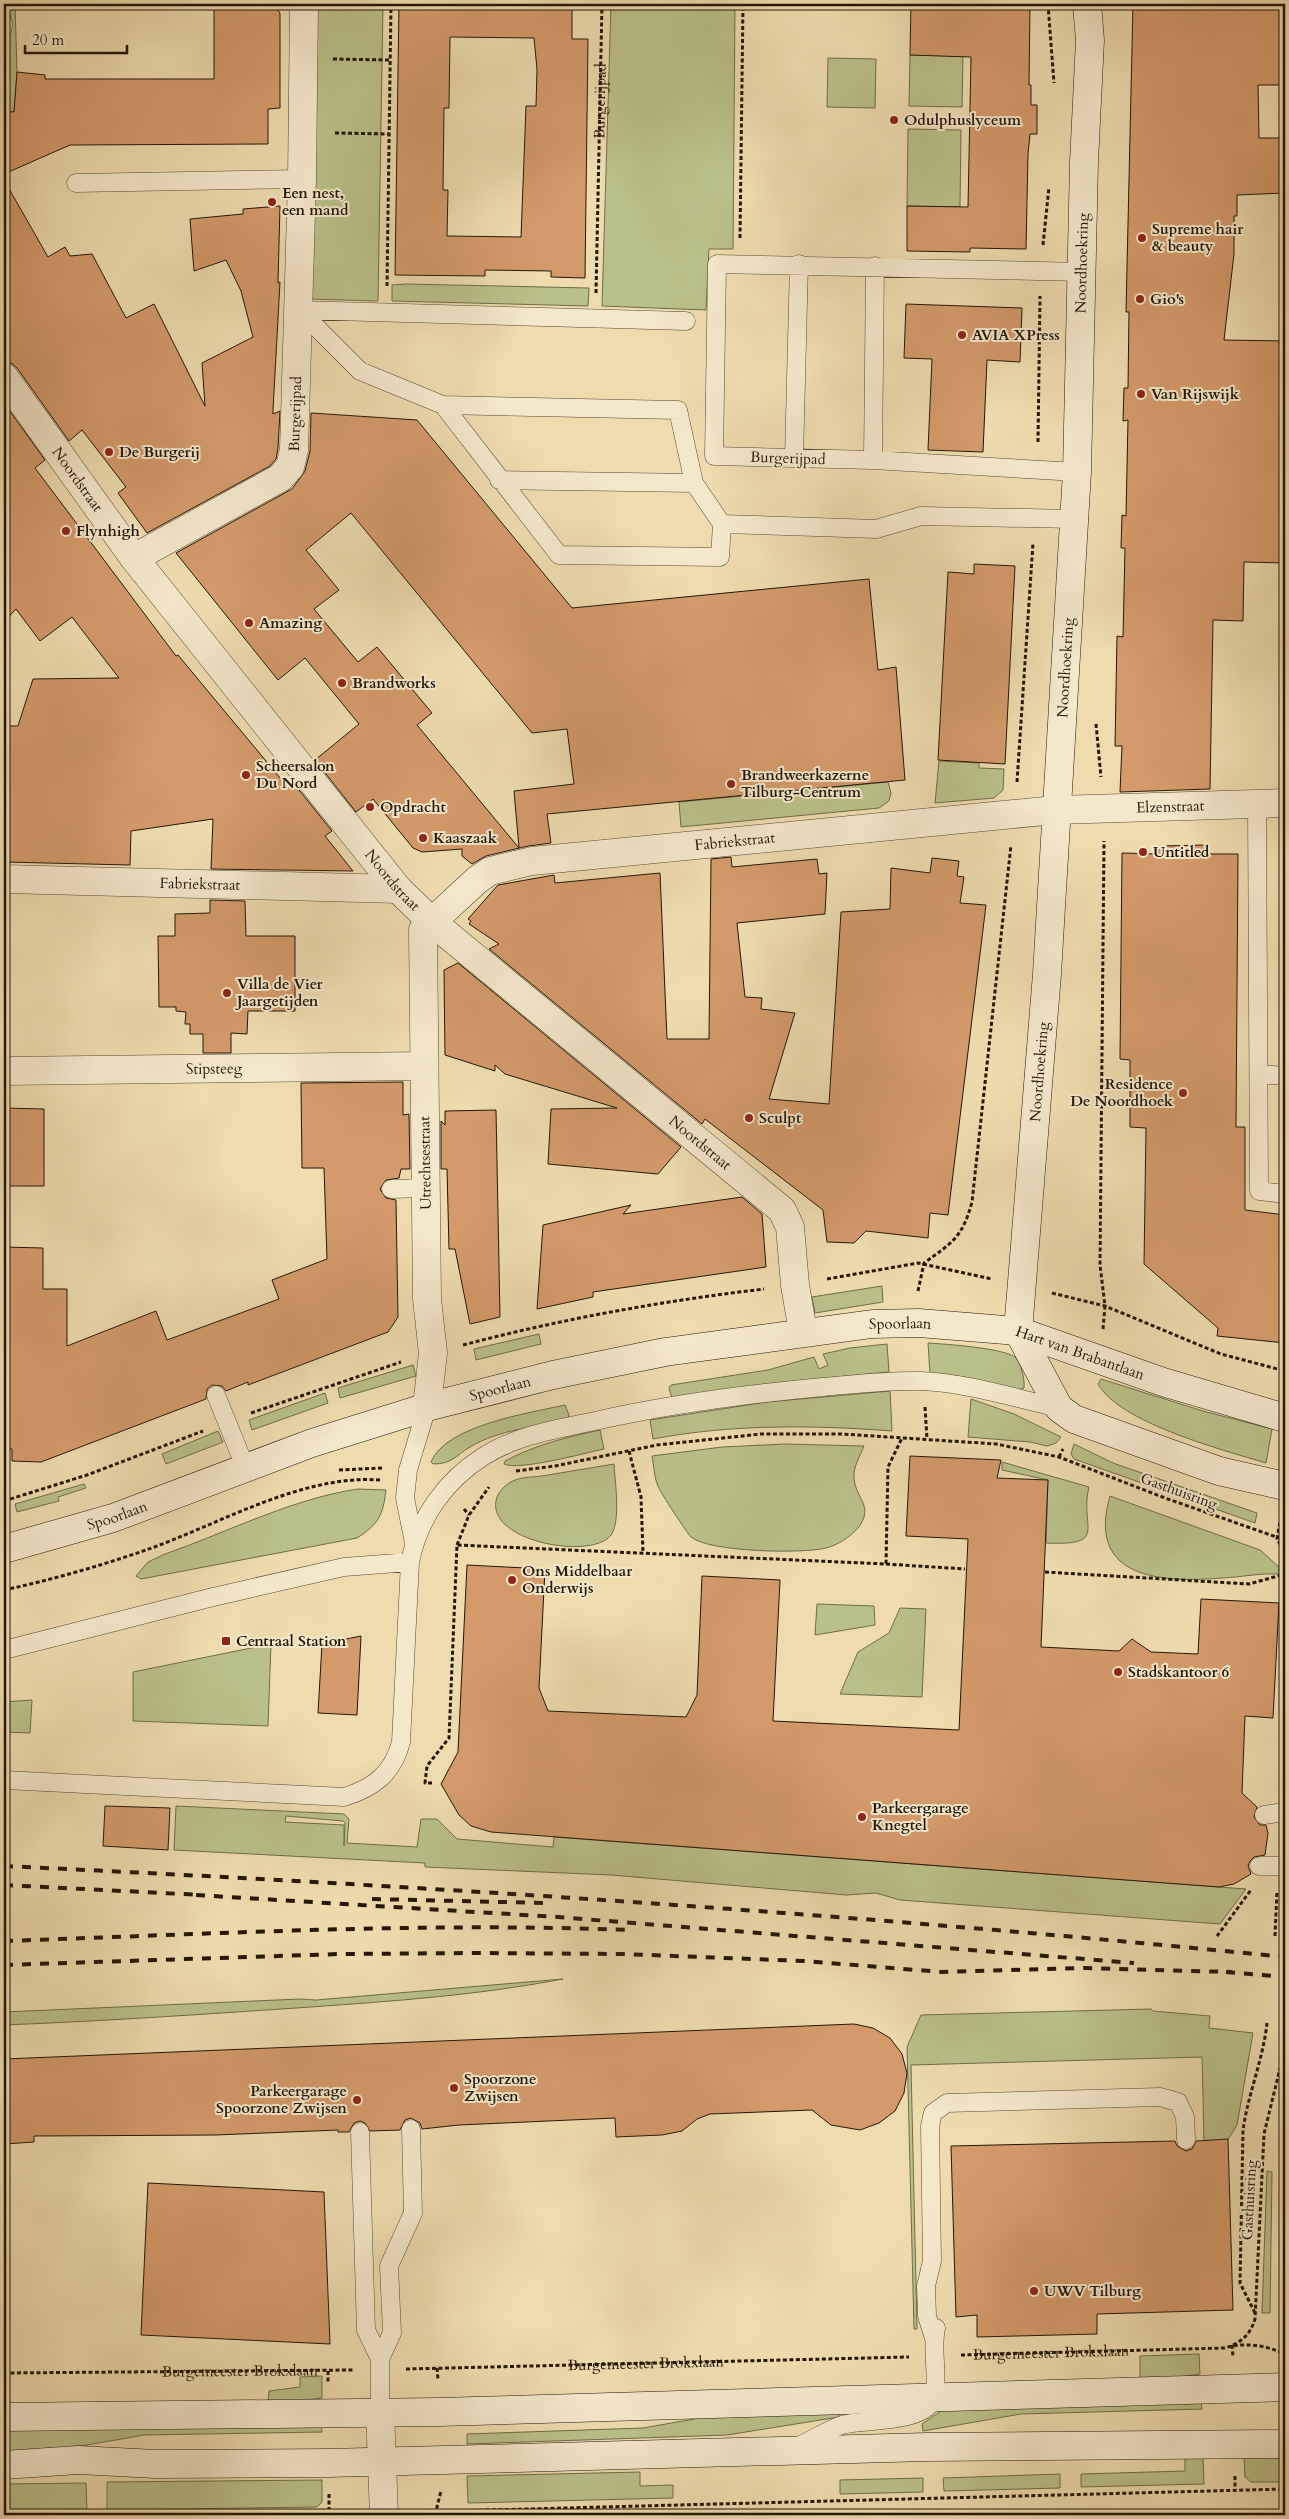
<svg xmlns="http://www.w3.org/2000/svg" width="1289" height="2519" viewBox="0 0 1289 2519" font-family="Cardo,serif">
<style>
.green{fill:#bac089;stroke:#6e6c49;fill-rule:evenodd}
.building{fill:#d49a6b;stroke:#221709;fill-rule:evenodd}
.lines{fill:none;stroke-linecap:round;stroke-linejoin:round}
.lane-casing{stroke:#554832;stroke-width:19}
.street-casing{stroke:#554832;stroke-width:29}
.secondary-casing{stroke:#221709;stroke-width:29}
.path{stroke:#221709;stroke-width:3;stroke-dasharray:4 2.5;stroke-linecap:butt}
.lane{stroke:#f4e8cb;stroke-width:18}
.street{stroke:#f4e8cb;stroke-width:28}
.secondary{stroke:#f4e8cb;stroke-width:28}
.rail{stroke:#221709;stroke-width:4;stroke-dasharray:9 9;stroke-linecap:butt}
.poi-dot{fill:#8f2418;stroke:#f4e8cb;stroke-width:2}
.labels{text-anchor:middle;stroke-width:4;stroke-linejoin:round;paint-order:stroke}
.street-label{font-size:15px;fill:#221709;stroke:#f4e8cb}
.poi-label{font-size:15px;font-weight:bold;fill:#221709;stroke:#f4e8cb;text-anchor:start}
</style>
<rect width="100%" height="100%" fill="#eedcaf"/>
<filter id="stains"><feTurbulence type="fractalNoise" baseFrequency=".004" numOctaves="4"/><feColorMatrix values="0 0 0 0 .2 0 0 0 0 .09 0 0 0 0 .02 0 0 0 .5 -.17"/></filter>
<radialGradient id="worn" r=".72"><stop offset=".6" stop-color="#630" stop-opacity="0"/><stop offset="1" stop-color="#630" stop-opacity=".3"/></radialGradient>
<!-- green -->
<path class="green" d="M4,4h11l2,68 -3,40 -10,-1v-19l5,-17 -5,-12v-24c12,-8 11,-21 0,-30z
M315,4h68l-5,297 -71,-2z
M611,4h124l-2,245h-24l-3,61 -104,-4z
M910,55l53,1 -1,51 -53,-1z
M828,58l48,1 -1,49 -48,-1z
M908,129l53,1 -1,77 -53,-1z
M392,285l14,-1 183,4 -1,18 -196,-5z
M939,761l40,2v5l25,1 -1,21 -9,8 -59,5z
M888,782l3,11 -2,8 -10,7 -198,19 -2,-25z
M882,1286l1,16 -68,11 -3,-16z
M539,1334l2,10 -65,16 -2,-11z
M928,1343c16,1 78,5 88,15 5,5 9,22 8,30l-6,2 -54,-13 -34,-4z
M887,1344l2,28 -115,11 -102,15 -3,-10 2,-3 97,-15 46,-13 5,12 9,-4 -5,-11 27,-6z
M413,1365l3,11 -76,22 -2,-10z
M1101,1379l102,32 69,18 -6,34c-43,-13 -146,-40 -168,-79z
M890,1391l2,40c-79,-6 -160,-7 -239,8l-3,-19 117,-18z
M325,1393l3,10 -76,27 -3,-10z
M971,1399l43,15 47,23 -5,6 -9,3 -17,-4 -62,-5z
M565,1405l4,10 -1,3c-33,10 -68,11 -98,29 -15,9 -18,17 -37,17l-2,-2c15,-37 99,-49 134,-57z
M600,1430l4,19c-19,4 -85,22 -100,15l1,-3c30,-16 62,-24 95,-31z
M218,1431l5,11 -57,22 -4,-10z
M785,1444l79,2c-4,10 -11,21 -10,32 1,20 21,28 4,50 -8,9 -20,17 -32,20 -24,6 -117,4 -135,-11 -4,-4 -31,-45 -33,-51 -4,-9 -4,-20 -6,-30l70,-9z
M1074,1444l39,19 144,50 -2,10 -181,-64 -3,-5z
M1002,1462l87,25c-10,40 21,59 -43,56l2,-63 -46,-10z
M614,1464c1,18 7,57 -3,71 -19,26 -129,6 -114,-38 3,-7 9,-13 16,-16 8,-4 20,-4 29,-5 24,-4 48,-8 72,-12z
M84,1484l2,4 -28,9 1,4 -42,11 -2,-8z
M358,1489l28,1c-3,25 -7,34 -29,48l-216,41 -5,-3 12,-14 17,-8c63,-22 126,-55 193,-65z
M1110,1496l150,54 19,17v7c-19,-1 -37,3 -57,4 -61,5 -136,1 -112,-82z
M817,1604l57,2 1,19 -60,10z
M900,1608l26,1 -4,88 -82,-3 18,-42 31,-19z
M271,1644l-3,82 -135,-5v-49z
M32,1700l-2,33 -26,-1v-30z
M176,1806l168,8 5,5 -2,24 70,4 4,-28h16l20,20 96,8 1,-10 692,52 -26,35 -320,-24 -24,-7 -30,2 -235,-20 -186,-8v-4l-251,-13zM286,1816l57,5 2,2 -1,23v-21l-59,-3z
M563,1979c-83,16 -168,22 -252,28 -103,7 -205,14 -307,18v-13l296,-13 16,1z
M1151,2009l2,2 57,5 -1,12 44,5 -16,92 -10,16h-23l-2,-84 -291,8 6,264h-3l-7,-282 14,-32z
M1267,2171l5,1 -2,141h-8z
M1199,2354l1,20 -60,9v-27z
M322,2376v22l-54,6 1,-13 31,-4v-10z
M1201,2400l1,9 -181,5 -98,17 -1,-7 25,-17z
M839,2409v8l-112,18 -260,9v-10l176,-6 74,-13z
M321,2422l1,10 -178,3 -80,14 -60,3v-26z
M1185,2457h18l1,27 -123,3v-13l104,-3z
M1244,2457h41v25h-34l-6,-5z
M640,2472v14l33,-1v13l-205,5 -1,-27z
M1060,2474v14l-116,3 -1,-13z
M923,2478v14l-83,2v-14z
M322,2480v22l-5,5 -210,3v-28z
M86,2483l1,27 -83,1v-27z"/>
<!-- building -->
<path class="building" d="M214,4h59l7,9v95l-12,1v35l-198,1 -66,29v-63l10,1 3,-40 28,3v4h169z
M399,4h173v35h16l-3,239 -34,-1v-6l-66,-1v6l-90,-1zM450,37l84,1 3,31 -1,37h-10l-5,131 -74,-1 1,-46h-5l1,-82h5z
M911,4h119l-1,81h2v20h6v29h-7l-2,20 -2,95 -56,-1v4l-63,-1v-45l61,1 3,-150 -61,-2z
M1133,4h152v81h-27l1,53h26v55l-48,2v21h-3v38l-10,86 61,1v222l-41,-1 -1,59 -30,-1 -3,169 -90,3 2,-46h-7l2,-110 6,1 2,-89h-4l1,-33 4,1 2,-96 -5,1 1,-33h4l1,-76h-3z
M4,180l44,77 17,-10 5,9 22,-2 34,64 28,-14 51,102 -3,-43 51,-26 -12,-46 -15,-31 -32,11 -4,-52 53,-5v-5l37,-3 -2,77 2,-1 -7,128v4l7,-3 -2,37 -2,11 -6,7 -123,67 -29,-40 8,-6 -44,-57 -13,11 -52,-73 -6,-5 -7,-1z
M906,304l116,4 -2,54 -33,-2 -4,92 -55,-2 4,-91 -28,-1z
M4,403l41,57 -10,8 141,188 2,-1 19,23 89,107 5,-5 41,51 -7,5 28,35 -142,-2 2,-50 -82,12 -1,34 -126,-3v-136h14l15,-47 86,-1 -47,-61 -32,24 -24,-32 -12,13z
M311,413l106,7 155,188 297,-29 9,91 18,-3 9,113 -358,34 4,29 -23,3 -42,10 -14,8 -10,-8v-7l-40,3 -9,-4 -40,-49 -17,13 -41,-52 44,-36 -54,-66 -27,22 -102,-127 116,-64 13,-18 5,-20zM351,513l181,220 35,-4 7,55 -60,7 5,57 -102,-123 15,-12 -55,-66 -19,15 -44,-53 25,-19 -33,-40z
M974,564l41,2 -10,198 -67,-4 10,-188 26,2z
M1206,845v9h32l-2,273h9v83l40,5v128l-68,-7 1,-8 -74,-64 2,-136 -16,-1v-67l-10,-1 2,-206 36,1 1,-8z
M731,857l1,10 85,-8 2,15 8,-1 -2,41 -88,9 8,74 17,1 -1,11 34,4 -26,86 60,5 12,-192 49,-3 1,-41 39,5 2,-15 27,3 -2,15 7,1 -4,26 26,2 -38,310 -18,-2 -2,25 -62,-7 -12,12 -27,-1 -4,-32 -118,-91 -3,5 -213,-175 10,-5 -30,-20 2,-3 -3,-2 30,-34 56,-10 1,8 105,-10 7,166h42l2,-180z
M210,900l35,1 1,35h49v75h-47l-1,23 -16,-1v20h-28v-19h-13v-10h-5l1,-12 -10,-1v-4h-17l-1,-71h17v-22l35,-1z
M458,963l223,184 -23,27 -110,-10 3,-55 66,-1 -112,-34 -10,-9v6l-50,-16 -1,-85z
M403,1082v33l6,-1 1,55h-9l-2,9 -13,2 -6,9 6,9 10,2 2,117 -10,15 -140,53v-3l-22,9 -4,-5 -10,-1 -5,4 -1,10 -165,63 -29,-1v-12h-8v-202l39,1v41h24v57l89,-35 11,29 112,-41 -7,-19 55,-21 -3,-91h-22l-1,-85z
M4,1108l40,1v77h-40z
M496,1110l4,207 -30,7 -15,-75h-6l-2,-80h-6v-48l4,4v-14z
M742,1197l20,17 4,53 -173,25v5l-56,12 6,-84 88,-20 -8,9z
M910,1456l91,4 -4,18 51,2 -7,167 78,4 13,-12 19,13 47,2 3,-55 78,4 -6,115 -28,-2 -3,77 15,14 -3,10 6,8h6l2,8 -3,22 -11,2 -4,4 -2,5 3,8 -17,10 -15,3 -728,-55 -20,-6 -12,-11 -18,-31 17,-32 9,-187 78,4 -6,119 9,23 138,6 11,-22 5,-119 78,4 -7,141 186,9 9,-191 -62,-3z
M361,1636l-4,79 -39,-2 4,-69z
M105,1806l65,2 -2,42 -65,-4z
M854,2024l19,4 17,10 12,16 5,19 -3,20 -9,18 -16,12 -19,7 -29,-5 -19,-15 -102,4 -13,5 -15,12 -20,4 -46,2 -1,-19 -156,7 -37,4 -2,-6 -9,-5 -6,2 -5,10 -30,1 -5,-8 -5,-2 -6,2 -5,9h-11v-2l-122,5 -182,1v6l-30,2v-85z
M1228,2139l5,171 -136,4v20l-120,3v-22l-21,2 -5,-171 224,-5 2,5 9,5 6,-2 4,-8z
M148,2183l176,9 6,152 -189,-9z"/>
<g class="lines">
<!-- lane casing -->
<g class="lane-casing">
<path id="lane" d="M76,183l226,-4
M299,310l61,61 83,34 235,5 16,73 28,41
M299,310l387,11
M443,405l116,150 161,2 2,-33 154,5 45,-13 153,3
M794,458l5,-194
M873,460l2,-194
M1077,472l-204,-12 -159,-4 3,-192 366,8
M499,480l195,3
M1257,804l2,387 26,3
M1259,1074l26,2
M391,1189l34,-1
M216,1395l30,74
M414,1543l-9,-45 3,-28 19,-63
M4,1650l209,-53 131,-30 66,-5
M4,1780l340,17c30,-9 49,-24 57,-55l9,-180c9,-45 36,-82 74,-106 33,-21 74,-27 111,-35 75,-17 152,-27 228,-34 33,-3 65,-7 98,-6 47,2 93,17 138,27
M1264,1815l21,-3
M1259,1866h26
M360,2132l6,198 14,29v53
M934,2338l-7,-22 -1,-30 6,-25 -2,-135 3,-13 14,-10 213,-6 18,5 7,15 1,23
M380,2359l12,-26 -3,-67 24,-53 -2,-84
M797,2447c15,-7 30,-17 45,-22 20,-6 85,-1 92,-28 5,-21 -3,-47 2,-69"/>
</g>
<!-- street casing -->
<g class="street-casing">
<g id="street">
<path id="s5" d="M4,377l130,181 264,331 34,33 350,288 8,17 5,58 8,47"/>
<path id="s6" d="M134,558l146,-80 10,-11 4,-17 8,-271 2,-175"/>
<path id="s7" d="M4,879l394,10"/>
<path id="s8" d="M4,1071l420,-5"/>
<path id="s9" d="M427,1407l6,-54 -6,-54 -4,-369 54,-50 13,-9 42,-10 482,-47 42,-4 229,-7"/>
<path d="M380,2412l4,103"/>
</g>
</g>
<!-- secondary casing -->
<g class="secondary-casing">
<g id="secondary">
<path id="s10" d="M1018,1331l29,-357 30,-502 7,-310 6,-122 -3,-36"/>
<path d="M1018,1331l41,77 15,11 145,52 66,15"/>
<path id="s11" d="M4,1549l109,-31 199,-75 115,-36 126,-32 112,-23 207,-28 47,-1 99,8 145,51 122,36"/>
<path d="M4,2417l435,-5 846,-25"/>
<path d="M4,2465l74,-5 78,4 172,-1 599,-16 358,-3"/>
</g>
</g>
<!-- path -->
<g class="path">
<path d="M1048,4l6,79"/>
<path d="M333,59l57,1"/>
<path d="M335,133l54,1"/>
<path d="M740,238l3,-234"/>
<path d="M1043,245l6,-58"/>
<path d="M387,286l4,-282"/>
<path id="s1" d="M596,293l6,-289"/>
<path d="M1038,442l2,-146"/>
<path d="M1096,724l5,53"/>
<path d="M1017,782l16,-239"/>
<path d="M827,1279l91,-16 74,16"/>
<path d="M918,1291l6,-28c29,-21 38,-25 48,-61l39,-357"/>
<path d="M1052,1293l53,13 116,48 64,17"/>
<path d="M1103,1329l2,-23 -5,-41 4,-424"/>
<path d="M463,1345c99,-26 199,-44 301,-56"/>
<path d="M925,1407l2,32"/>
<path d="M251,1413l150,-51"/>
<path d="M629,1451l12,46 2,56"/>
<path d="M1059,1457l4,-8"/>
<path d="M339,1470l43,-2"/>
<path d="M516,1471l39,-5 102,-21 104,-11h81l154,10 63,13 106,41 120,42"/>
<path d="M4,1501l83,-26 116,-44"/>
<path d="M464,1509l5,6"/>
<path d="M1281,1516l-4,23 8,14"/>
<path d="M457,1545l12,-30 20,-28"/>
<path d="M886,1564l79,5"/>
<path d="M1045,1572l204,12 36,-10"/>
<path d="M4,1590c47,-10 96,-24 142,-40 72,-25 156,-76 234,-70"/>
<path d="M432,1783h-7l2,-17 22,-28 8,-193 429,19 2,-97 14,-29"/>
<path d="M1217,1936l34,-46"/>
<path d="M1275,1936l2,-45"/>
<path d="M1255,2313l-15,-30 3,-153c5,-36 20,-70 24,-107"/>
<path d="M1232,2345l1,12"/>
<path d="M1233,2345c12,-6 18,-13 22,-26l9,-185 21,-86"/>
<path id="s2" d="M961,2355l263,-7c21,-6 41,-3 61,6"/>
<path d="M437,2368l1,12"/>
<path id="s3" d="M406,2369l503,-12"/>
<path d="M328,2371v11"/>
<path id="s4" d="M4,2373l350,-3"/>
<path d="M1235,2476v14"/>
<path d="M329,2494v20"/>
<path d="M414,2512l871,-23"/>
<path d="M241,2515l112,-2"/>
<path d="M435,2515l6,-24"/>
</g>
<!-- lane -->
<use href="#lane" class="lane"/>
<!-- street -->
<use href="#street" class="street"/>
<!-- secondary -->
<use href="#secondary" class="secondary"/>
<!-- rail -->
<path class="rail" d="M4,1866c427,20 855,48 1281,91
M4,1885l198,10
M196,1895l362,22 576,46
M372,1899l175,4
M4,1941c209,-7 418,-19 627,-11
M4,1965l336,-11 138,-1 146,1 180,7 138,11 143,-4 147,4
M1226,1972l59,5"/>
</g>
<!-- markers -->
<g class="poi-dot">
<circle cx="894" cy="120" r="5"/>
<circle cx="272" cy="202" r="5"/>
<circle cx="1142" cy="238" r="5"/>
<circle cx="1140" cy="299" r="5"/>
<circle cx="962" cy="335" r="5"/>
<circle cx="1141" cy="394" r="5"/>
<circle cx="109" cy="452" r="5"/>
<circle cx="66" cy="531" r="5"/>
<circle cx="249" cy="623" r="5"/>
<circle cx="342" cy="683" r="5"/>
<circle cx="246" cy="775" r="5"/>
<circle cx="731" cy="784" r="5"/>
<circle cx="370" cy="807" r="5"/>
<circle cx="423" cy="838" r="5"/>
<circle cx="1143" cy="852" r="5"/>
<circle cx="227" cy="993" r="5"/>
<circle cx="1183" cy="1093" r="5"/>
<circle cx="749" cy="1118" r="5"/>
<circle cx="512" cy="1580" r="5"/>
<rect x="221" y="1636" width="10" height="10" rx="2.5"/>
<circle cx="1118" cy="1672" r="5"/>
<circle cx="862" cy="1817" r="5"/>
<circle cx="454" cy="2088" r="5"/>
<circle cx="357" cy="2100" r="5"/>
<circle cx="1034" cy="2291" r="5"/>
</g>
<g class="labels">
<!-- street labels -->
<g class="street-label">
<text dy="5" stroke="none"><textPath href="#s1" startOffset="192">Burgerijpad</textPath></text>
<text dy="5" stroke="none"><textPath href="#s10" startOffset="1070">Noordhoekring</textPath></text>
<text dy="5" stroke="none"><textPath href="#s6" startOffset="235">Burgerijpad</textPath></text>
<text transform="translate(788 458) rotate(2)" y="5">Burgerijpad</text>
<text dy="5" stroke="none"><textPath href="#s5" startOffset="126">Noordstraat</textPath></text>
<text dy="5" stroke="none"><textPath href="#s10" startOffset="665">Noordhoekring</textPath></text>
<text dy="5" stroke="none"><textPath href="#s9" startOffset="1251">Elzenstraat</textPath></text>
<text dy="5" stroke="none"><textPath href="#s9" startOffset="814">Fabriekstraat</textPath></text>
<text dy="5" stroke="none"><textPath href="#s5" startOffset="636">Noordstraat</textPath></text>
<text dy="5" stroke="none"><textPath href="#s7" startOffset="196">Fabriekstraat</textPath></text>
<text dy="5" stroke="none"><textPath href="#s8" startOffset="210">Stipsteeg</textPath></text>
<text dy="5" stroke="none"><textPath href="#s10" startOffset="260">Noordhoekring</textPath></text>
<text dy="5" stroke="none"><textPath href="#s5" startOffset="1041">Noordstraat</textPath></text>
<text transform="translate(425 1163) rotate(-91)" y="5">Utrechtsestraat</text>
<text dy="5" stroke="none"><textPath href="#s11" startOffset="928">Spoorlaan</textPath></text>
<text dy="5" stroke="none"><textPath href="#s11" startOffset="1112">Hart van Brabantlaan</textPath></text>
<text dy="5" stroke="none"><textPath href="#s11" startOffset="522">Spoorlaan</textPath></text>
<text transform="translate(1179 1491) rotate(20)" y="5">Gasthuisring</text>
<text dy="5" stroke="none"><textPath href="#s11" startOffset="118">Spoorlaan</textPath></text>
<text transform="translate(1249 2200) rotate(-87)" y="5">Gasthuisring</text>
<text dy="5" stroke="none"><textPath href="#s2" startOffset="90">Burgemeester Brokxlaan</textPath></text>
<text dy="5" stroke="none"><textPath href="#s3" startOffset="240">Burgemeester Brokxlaan</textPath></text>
<text dy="5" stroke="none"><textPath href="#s4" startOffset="236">Burgemeester Brokxlaan</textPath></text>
</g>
<!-- poi labels -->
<g class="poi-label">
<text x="904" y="125">Odulphuslyceum</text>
<text x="282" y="198">Een nest,<tspan x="282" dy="17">een mand</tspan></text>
<text x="1152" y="234">Supreme hair<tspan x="1152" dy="17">&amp; beauty</tspan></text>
<text x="1150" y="304">Gio's</text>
<text x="972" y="340">AVIA XPress</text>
<text x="1151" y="399">Van Rijswijk</text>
<text x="119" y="457">De Burgerij</text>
<text x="76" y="536">Flynhigh</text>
<text x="259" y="628">Amazing</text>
<text x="352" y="688">Brandworks</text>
<text x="256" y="771">Scheersalon<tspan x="256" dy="17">Du Nord</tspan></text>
<text x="741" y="780">Brandweerkazerne<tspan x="741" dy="17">Tilburg-Centrum</tspan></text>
<text x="380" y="812">Opdracht</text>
<text x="433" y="843">Kaaszaak</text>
<text x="1153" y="857">Untitled</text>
<text x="237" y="989">Villa de Vier<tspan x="237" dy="17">Jaargetijden</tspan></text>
<text x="1173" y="1089" text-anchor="end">Residence<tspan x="1173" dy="17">De Noordhoek</tspan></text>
<text x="759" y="1123">Sculpt</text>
<text x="522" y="1576">Ons Middelbaar<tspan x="522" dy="17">Onderwijs</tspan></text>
<text x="236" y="1646">Centraal Station</text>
<text x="1128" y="1677">Stadskantoor 6</text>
<text x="872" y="1813">Parkeergarage<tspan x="872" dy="17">Knegtel</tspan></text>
<text x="464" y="2084">Spoorzone<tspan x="464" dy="17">Zwijsen</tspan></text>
<text x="347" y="2096" text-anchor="end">Parkeergarage<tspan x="347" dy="17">Spoorzone Zwijsen</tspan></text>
<text x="1044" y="2296">UWV Tilburg</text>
</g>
</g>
<!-- margin -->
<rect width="1289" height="2519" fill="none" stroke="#eedcaf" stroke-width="20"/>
<rect x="5" y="5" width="1279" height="2509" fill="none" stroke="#221709" stroke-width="2.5"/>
<rect x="10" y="10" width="1269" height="2499" fill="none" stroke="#221709"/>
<!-- scale -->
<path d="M25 45v8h102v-8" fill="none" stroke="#221709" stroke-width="2.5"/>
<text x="32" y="45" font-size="15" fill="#221709" stroke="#f4e8cb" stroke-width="4" paint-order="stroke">20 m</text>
<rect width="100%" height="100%" filter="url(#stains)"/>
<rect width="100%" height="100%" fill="url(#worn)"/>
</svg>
